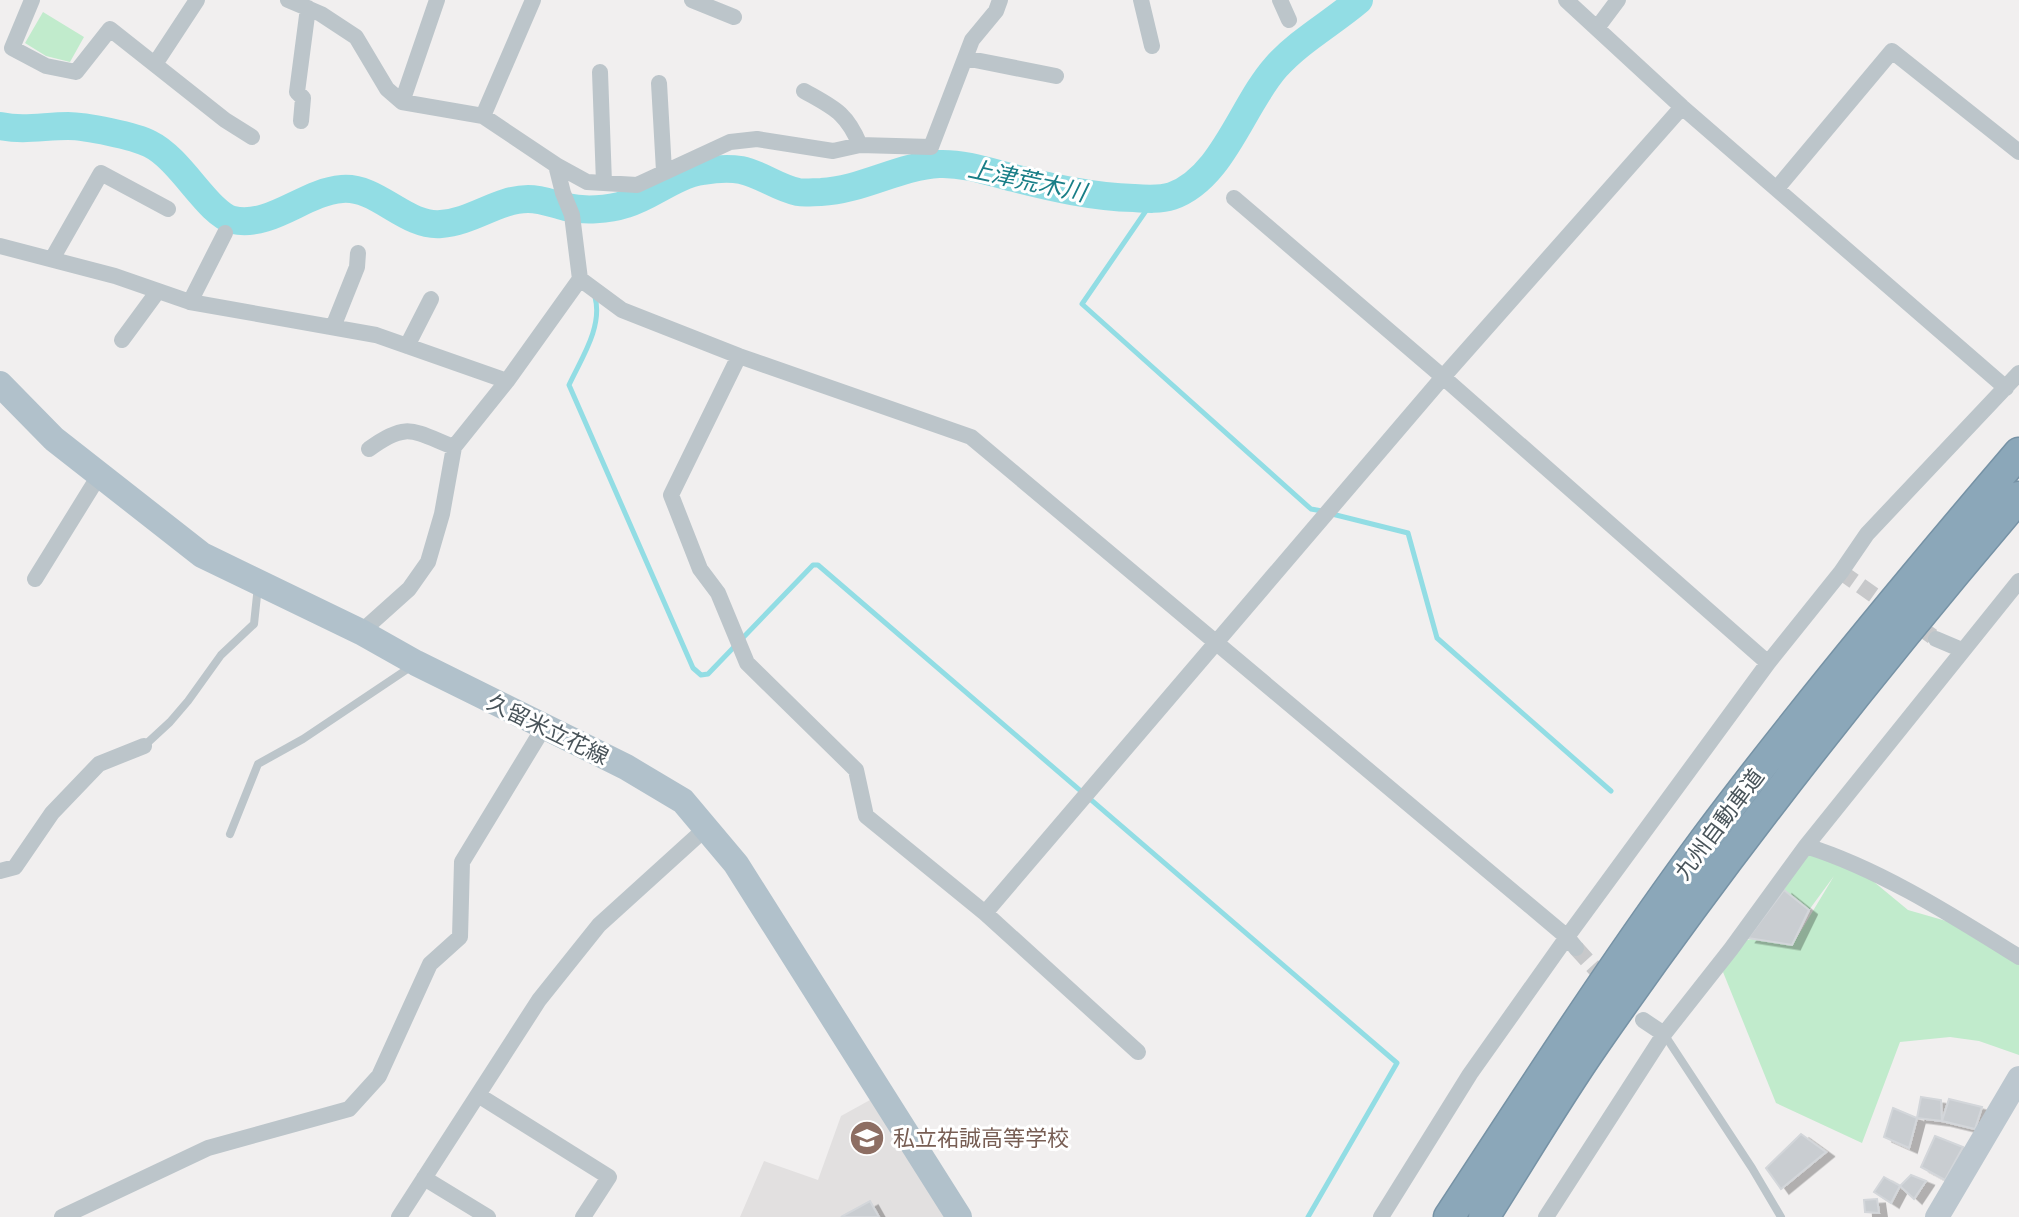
<svg xmlns="http://www.w3.org/2000/svg" width="2019" height="1217" viewBox="0 0 2019 1217" font-family="Quicksand,'Noto Sans JP',sans-serif">
<style>
.education{fill:#e2e0e0}
.green{fill:#c1ebcc}
.lines{fill:none;stroke-linecap:round;stroke-linejoin:round}
.stream{stroke:#92dde4;stroke-width:5}
.river{stroke:#92dde4;stroke-width:28}
.building{fill:#c9cdd1;stroke:#d3d6da;stroke-width:2;filter:url(#shadow)}
.minor-tunnel{stroke:#c7c8ca;stroke-width:16;stroke-dasharray:16 8;stroke-linecap:butt}
.motorway-casing{stroke:#7692a5;stroke-width:33}
.service{stroke:#bcc5ca;stroke-width:8}
.minor{stroke:#bcc5ca;stroke-width:16}
.secondary{stroke:#bcc7cf;stroke-width:24}
.primary{stroke:#b1c1cb;stroke-width:26}
.motorway{stroke:#8ba7b9;stroke-width:30}
.labels{text-anchor:middle;stroke-width:6;stroke-linejoin:round;paint-order:stroke}
.street-label{font-size:22px;fill:#49545a;stroke:#fff}
.education-label{font-size:22px;fill:#785e54;stroke:#fff;text-anchor:start}
.water-label{font-size:24px;font-style:italic;fill:#197e87;stroke:#fff}
</style>
<defs>
<filter id="shadow"><feDropShadow dx="8" dy="4.5" stdDeviation="0" flood-color="#0004"/></filter>
</defs>
<rect width="100%" height="100%" fill="#f1efef"/>
<!-- education -->
<path class="education" d="M870,1100l78,117h-208l24,-56 54,19 23,-64z"/>
<!-- green -->
<path class="green" d="M43,12l41,25 -14,25 -24,-6 -21,-13z
M1806,846l39,12 63,52 66,19 45,28v98l-40,-14 -29,-4 -50,5 -38,101 -86,-40 -53,-131c15,-44 30,-33 70,-28l41,-68 -25,34 -25,-20z"/>
<g class="lines">
<!-- stream -->
<path class="stream" d="M1154,199l-72,105 229,205 11,2
M595,297c8,30 -14,62 -26,88l124,283 8,7 7,-1 105,-109h5l579,498 -89,154
M1332,514l76,19 29,105 174,153"/>
<!-- river -->
<path class="river" d="M0,126c24,5 44,0 68,0 17,0 67,10 82,18 31,15 58,70 83,76 39,8 71,-28 109,-31 36,-3 63,38 99,35 31,-2 57,-25 87,-25 14,0 25,5 38,8 18,4 42,3 60,-3 27,-8 48,-29 77,-33 12,-2 26,-3 38,-1 20,4 37,18 57,22 6,1 16,0 23,0 41,-2 78,-26 118,-28 26,-1 51,8 75,14 40,10 79,19 120,20 13,1 26,2 38,-2 51,-18 70,-91 104,-129 23,-26 56,-44 83,-67"/>
</g>
<!-- building -->
<path class="building" d="M1784,890l25,20 -17,35 -44,-7z
M1921,1097l20,3 1,21 -25,-3z
M1949,1099l33,8 -7,22 -33,-8z
M1893,1108l24,10 -8,30 -25,-11z
M1801,1134l25,18 -45,37 -15,-21z
M1935,1136l28,11 -18,33 -24,-13z
M1911,1175l15,6 -12,18 -14,-13z
M1884,1177l16,9 -9,17 -17,-11z
M1877,1199l2,14 -14,-1 -1,-12z
M870,1201l9,16h-38z"/>
<g class="lines">
<!-- minor-tunnel -->
<path class="minor-tunnel" d="M1841,572l95,67
M1576,948l33,36"/>
<!-- motorway casing -->
<g class="motorway-casing">
<path id="motorway" d="M1449,1217c84,-128 167,-257 258,-380 99,-132 205,-259 312,-384
M1484,1217c37,-58 72,-118 111,-174 132,-190 274,-370 424,-546"/>
</g>
<!-- service -->
<path class="service" d="M144,746l26,-24 18,-21 33,-46 33,-31 4,-38
M230,834l28,-70 45,-25 109,-73
M1664,1034l88,134 29,49"/>
<!-- minor -->
<path class="minor" d="M32,0l-20,48 34,18 30,6 34,-43 115,91 27,17
M288,0l33,14 35,23 31,52 15,13 81,14 73,49 7,28 9,22 8,64 -73,102 -53,66 -12,67 -14,48 -19,27 -48,43
M692,0l42,17
M1141,0l11,46
M1280,0l9,20
M1566,0l116,107 324,281
M1597,28l21,-28
M965,58l91,18
M155,64l42,-64
M600,72l4,111
M659,83l5,88
M804,91c30,17 42,21 56,54l71,2 41,-107 24,-29 4,-11
M402,102l35,-102
M483,116l50,-116
M301,121l2,-23 -6,-6 11,-84
M556,165l31,17 50,3 93,-43 27,-3 76,12 27,-6
M1778,187l114,-136 127,101
M1234,198l209,179 325,286
M0,246l115,30 75,26 186,33 131,46
M52,259l49,-86 67,36
M580,279l42,31 117,46 232,81 596,500 9,11
M190,302l35,-69
M333,327l24,-60 1,-14
M122,340l36,-49
M407,346l24,-47
M739,356l-68,139 29,74 18,24 29,70 109,107 10,46 119,97 153,139
M369,449c38,-28 44,-18 85,-2
M35,579l65,-105
M1936,639l26,11
M1806,846c74,23 147,70 213,111
M0,871l15,-4 37,-54 47,-49 45,-18
M985,913l458,-536 239,-270
M1643,1020l21,14
M478,1095l131,82 -26,40
M424,1178l64,39
M62,1217l146,-69 141,-39 30,-33 51,-112 30,-27 2,-75 82,-135
M399,1217l140,-217 60,-75 107,-97
M1381,1217l89,-143 97,-137 201,-274 73,-91 26,-38 152,-161
M1546,1217l118,-183 67,-85 75,-103 213,-265"/>
<!-- secondary -->
<path class="secondary" d="M1937,1217l82,-139"/>
<!-- primary -->
<path class="primary" d="M0,384l54,55 148,116 159,77 55,31 210,104 57,34 53,63 223,353"/>
<!-- motorway -->
<use href="#motorway" class="motorway"/>
</g>
<!-- icons -->
<defs>
<g id="school-disc" transform="scale(1.8)"><circle r="9.5" fill="#8d6e63" stroke="#fff"/><path d="M0-5L7-2L0 1L-7-2ZM-4 1L0 2.5L4 1V4Q0 6-4 4Z" fill="#fff"/></g>
</defs>
<g fill-rule="evenodd">
<use href="#school-disc" x="867" y="1138"/>
</g>
<g class="labels">
<!-- street labels -->
<g class="street-label">
<text transform="translate(548 729) rotate(26)" y="8">久留米立花線</text>
<text transform="translate(1719 824) rotate(-53)" y="8">九州自動車道</text>
</g>
<!-- education labels -->
<g class="education-label">
<text x="893" y="1146">私立祐誠高等学校</text>
</g>
<!-- water labels -->
<g class="water-label">
<text transform="translate(1027 181) rotate(12)" y="8">上津荒木川</text>
</g>
</g>
</svg>
